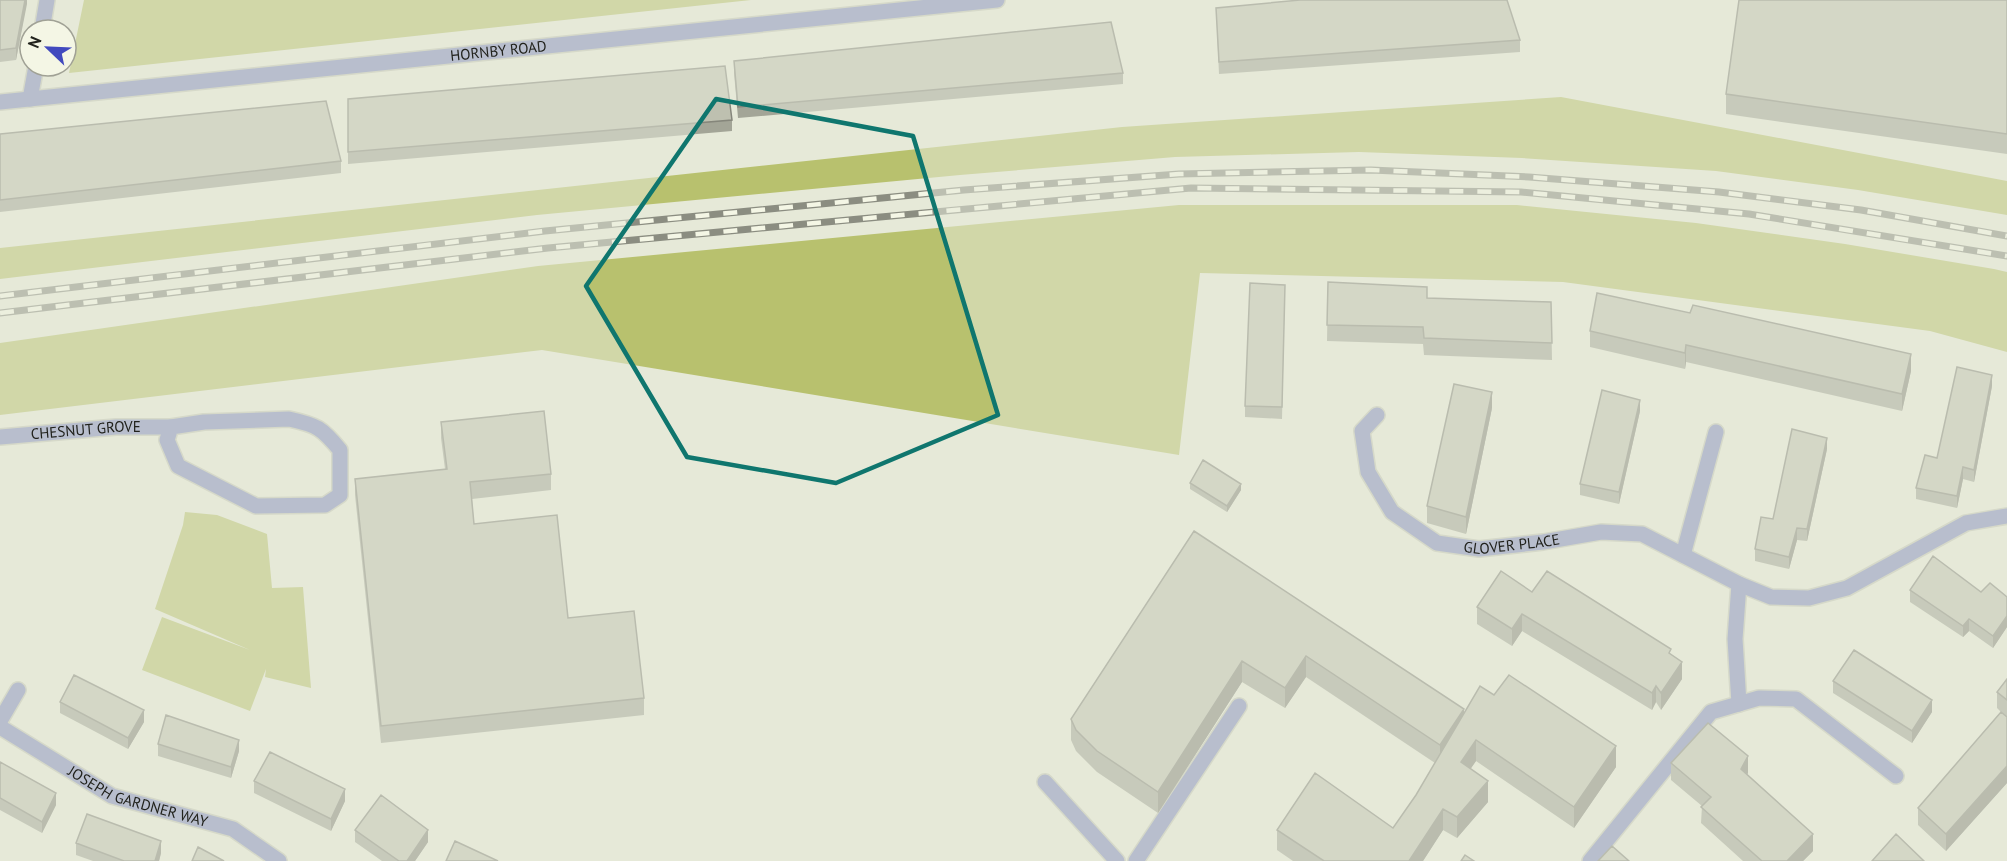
<svg xmlns="http://www.w3.org/2000/svg" width="2007" height="861" viewBox="0 0 2007 861" font-family="'PT Sans',sans-serif">
<style>
.green{fill:#b8c16e}
.lines{fill:none;stroke-linecap:round;stroke-linejoin:round}
.minor-casing{stroke:#c3c5b6;stroke-width:18}
.minor{stroke:#808bbf;stroke-width:15}
.rail-casing{stroke:#8b8d81;stroke-width:7}
.rail{stroke:#f4f6e5;stroke-width:4.5;stroke-dasharray:14;stroke-linecap:butt}
.wall{fill:#a3a597}
.shaded-wall{fill:#85867b}
.building{fill:#bec0b0;stroke:#85867b;stroke-width:1.5}
.marked{fill:none;stroke:#0f766e;stroke-width:4.5;stroke-linejoin:round}
.labels{text-anchor:middle;stroke-width:4.5;stroke-linejoin:round;paint-order:stroke}
.street-label{font-size:15px;fill:#21221c;stroke:#f4f6e5}
</style>
<rect width="100%" height="100%" fill="#e6e9d8"/>
<!-- green -->
<path class="green" d="M84,0h667l-682,73z
M1561,97l446,84v34l-149,-25 -142,-19 -194,-13 -163,-6 -184,5 -215,18 -423,40 -537,64v-31l1122,-121z
M1179,205h338l179,18 149,21 149,25 13,3v80l-77,-21 -367,-49 -363,-9 -21,182 -637,-105 -542,65v-72l538,-77z
M185,512l32,3 50,19 5,54 31,-1 8,101 -46,-11 1,-8 -16,42 -108,-41 20,-53 88,33 -95,-41 28,-84z"/>
<g class="lines">
<!-- minor casing -->
<g class="minor-casing">
<g id="minor">
<path d="M42,30l5,-30"/>
<path d="M30,99l6,-33"/>
<path id="s1" d="M0,102l997,-102"/>
<path id="s2" d="M1377,415l-15,16 6,41 24,40 45,31 42,6 64,-7 58,-10 41,2 97,50 32,13 38,1 38,-10 119,-65 41,-7"/>
<path d="M289,419c28,6 33,9 51,31v45l-15,10 -69,1 -78,-40 -11,-26 4,-13 33,-5z"/>
<path id="s3" d="M0,437l116,-10h55"/>
<path d="M1683,555l33,-123"/>
<path d="M1739,584l-4,55 4,65"/>
<path d="M0,721l18,-31"/>
<path id="s4" d="M0,727l112,69 121,33 46,32"/>
<path d="M1045,782l72,79"/>
<path d="M1136,861l103,-155"/>
<path d="M1590,861l121,-149 48,-14 37,1 100,77"/>
</g>
</g>
<!-- minor -->
<use href="#minor" class="minor"/>
<!-- rail casing -->
<g class="rail-casing">
<path id="rail" d="M0,296l545,-65 419,-41 215,-16 192,-4 158,7 190,15 142,18 146,26
M0,313l548,-65 643,-60 330,4 228,22 258,42"/>
</g>
<!-- rail -->
<use href="#rail" class="rail"/>
</g>
<!-- wall -->
<path class="wall" d="M0,0h27l-11,60 -16,2z
M2007,0v154l-281,-40v-20z
M1216,8l304,32v12l-301,22z
M734,61l389,12v11l-385,34 -4,-45z
M348,99l384,21v11l-384,33z
M0,134l341,27v12l-341,39z
M1328,282l99,16 124,4 1,58 -128,-5 -1,-11 -96,-3z
M1285,285l-3,134 -37,-2v-11z
M1590,331l321,40 -9,40 -216,-49 -1,7 -95,-22z
M1992,386l-18,96 -11,-3 -6,29 -41,-9v-11l21,-30z
M1492,408l-26,126 -39,-11v-17z
M1640,411l-21,93 -39,-9v-11z
M441,422l110,52v16l-79,9 2,25 170,174v17l-263,28 -26,-248v-16l90,-10 -4,-31z
M1827,449l-20,92 -10,-1 -8,29 -34,-8v-12l18,-30z
M1190,483l51,7 -14,22 -37,-23z
M1194,531l270,183 30,-19 122,72 -42,61 -98,-67 -6,8 18,33 -31,36 -14,-8 -20,31h-130l-16,-11v-20l116,-2 23,-33 19,-32 -129,-86 -21,31 -43,-26 -84,131 -61,-41 -21,-21 -5,-11v-21z
M1910,590l71,2 26,5v30l-14,21 -24,-17 -6,6 -53,-35z
M1532,592l139,62 11,25 -21,31 -5,-8 -4,8 -130,-79 -10,15 -35,-22v-17z
M2007,679v104l-61,68 -28,-26v-17l83,-96 -4,-4v-16z
M1833,681l99,31 -20,31 -79,-50z
M60,702l84,20 -16,27 -68,-36z
M158,744l81,7 -8,27 -73,-22z
M0,762l56,43 -14,28 -42,-23z
M1671,763l77,10 -1,1 66,77 -10,10h-60l-42,-38 1,-17 -31,-26z
M254,781l91,20 -14,30 -77,-38z
M355,830l73,12 -13,19h-33l-27,-19z
M76,843l85,10 -2,8h-66l-17,-6z"/>
<!-- shaded-wall -->
<path class="shaded-wall" d="M25,0h2v4l-11,56v-12z
M1686,345v17l-1,7v-16z
M1911,354v17l-9,40v-17z
M1992,375v11l-18,96v-12z
M1492,392v16l-26,126v-17z
M1640,400v11l-21,93v-12z
M1827,438v11l-20,92v-12z
M1963,467v12l-6,29v-12z
M1241,484v6l-14,22v-6z
M1797,528v12l-8,29v-12z
M1522,614v17l-10,15v-17z
M2007,616v11l-14,21v-12z
M1969,619v12l-6,6v-11z
M1306,656v21l-21,31v-20z
M1242,661v21l-84,131v-21z
M1682,662v17l-21,31v-17z
M1656,686v16l-4,8v-17z
M1932,700v12l-20,31v-12z
M1464,709v21l-24,36v-21z
M144,710v12l-16,27v-11z
M239,740v11l-8,27v-11z
M1476,740v21l-15,22v-21z
M1616,746v21l-42,61v-21z
M1748,756v17l-7,12v-16z
M2007,766v17l-61,68v-17z
M1488,781v21l-31,36v-21z
M345,789v12l-14,30v-12z
M56,793v12l-14,28v-11z
M1443,809v21l-20,31h-14z
M428,830v12l-13,19h-8z
M1813,834v17l-10,10h-16z
M161,841v12l-2,8h-4z"/>
<!-- building -->
<path class="building" d="M0,0h25l-9,48 -16,2z
M1300,0h207l13,40 -301,22 -3,-54z
M1739,0h268v134l-281,-40z
M1111,22l12,51 -385,34 -4,-46z
M725,66l7,54 -384,32v-53z
M326,101l15,60 -341,39v-66z
M1328,282l99,5v11l124,4 1,41 -128,-5 -1,-11 -96,-2z
M1250,283l35,2 -3,122 -37,-1z
M1597,293l93,20 3,-8 218,49 -9,40 -216,-49 -1,8 -95,-22z
M1957,367l35,8 -18,95 -11,-3 -6,29 -41,-8 9,-33 12,3z
M1454,384l38,8 -26,125 -39,-11z
M1602,390l38,10 -21,92 -39,-8z
M544,411l7,63 -81,8 4,42 83,-9 11,103 66,-7 10,87 -263,28 -26,-247 92,-10 -6,-47z
M1792,429l35,9 -20,91 -10,-1 -8,29 -34,-8 6,-32 12,2z
M1203,460l38,24 -14,22 -37,-23z
M1194,531l270,178 -24,36 -134,-89 -21,32 -43,-27 -84,131 -61,-41 -21,-21 -5,-11z
M1933,556l48,36 9,-9 17,14v19l-14,20 -24,-17 -6,7 -53,-36z
M1501,571l31,21 15,-21 124,78 -2,4 13,9 -21,31 -5,-7 -4,7 -130,-79 -10,15 -35,-22z
M1854,650l78,50 -20,31 -79,-50z
M74,675l70,35 -16,28 -68,-36z
M1509,675l107,71 -42,61 -98,-67 -15,22 27,19 -31,36 -14,-8 -34,52h-85l-47,-31 38,-57 78,55 23,-33 64,-109 14,9z
M2007,679v21l-10,-8z
M2001,712l6,5v49l-61,68 -28,-26z
M166,715l73,25 -8,27 -73,-23z
M1708,723l40,33 -7,13 72,65 -26,27h-25l-61,-54 10,-10 -40,-34z
M270,752l75,37 -14,30 -77,-38z
M0,762l56,31 -14,29 -42,-24z
M381,795l47,35 -21,31h-8l-44,-31z
M87,814l74,27 -6,20h-31l-48,-18z
M1896,834l28,27h-52z
M455,841l43,20h-52z
M1612,846l17,15h-31z
M198,847l26,14h-32z
M1465,855l9,6h-13z"/>
<!-- marked area -->
<path d="M0 0H2007V861H0ZM716,99l197,37 85,279 -162,68 -149,-26 -101,-171z" fill="#e6e9d8" fill-opacity=".55" fill-rule="evenodd"/>
<path class="marked" d="M716,99l197,37 85,279 -162,68 -149,-26 -101,-171z"/>
<g class="labels">
<!-- street labels -->
<g class="street-label">
<text dy="5" stroke="none"><textPath href="#s1" startOffset="501">HORNBY ROAD</textPath></text>
<text dy="5" stroke="none"><textPath href="#s3" startOffset="86">CHESNUT GROVE</textPath></text>
<text dy="5" stroke="none"><textPath href="#s2" startOffset="240">GLOVER PLACE</textPath></text>
<text dy="5" stroke="none"><textPath href="#s4" startOffset="156">JOSEPH GARDNER WAY</textPath></text>
</g>
</g>
<!-- north arrow -->
<g transform="translate(48 48) rotate(293)"><circle r="28" fill="#f4f6e5" stroke="#a0a195" stroke-width="1.5"/>
<path d="M0-4.5L10 22L0 15L-10 22Z" fill="#4149be"/>
<text y="-9" font-size="16" font-weight="bold" text-anchor="middle" fill="#21221c">N</text>
</g>
</svg>
